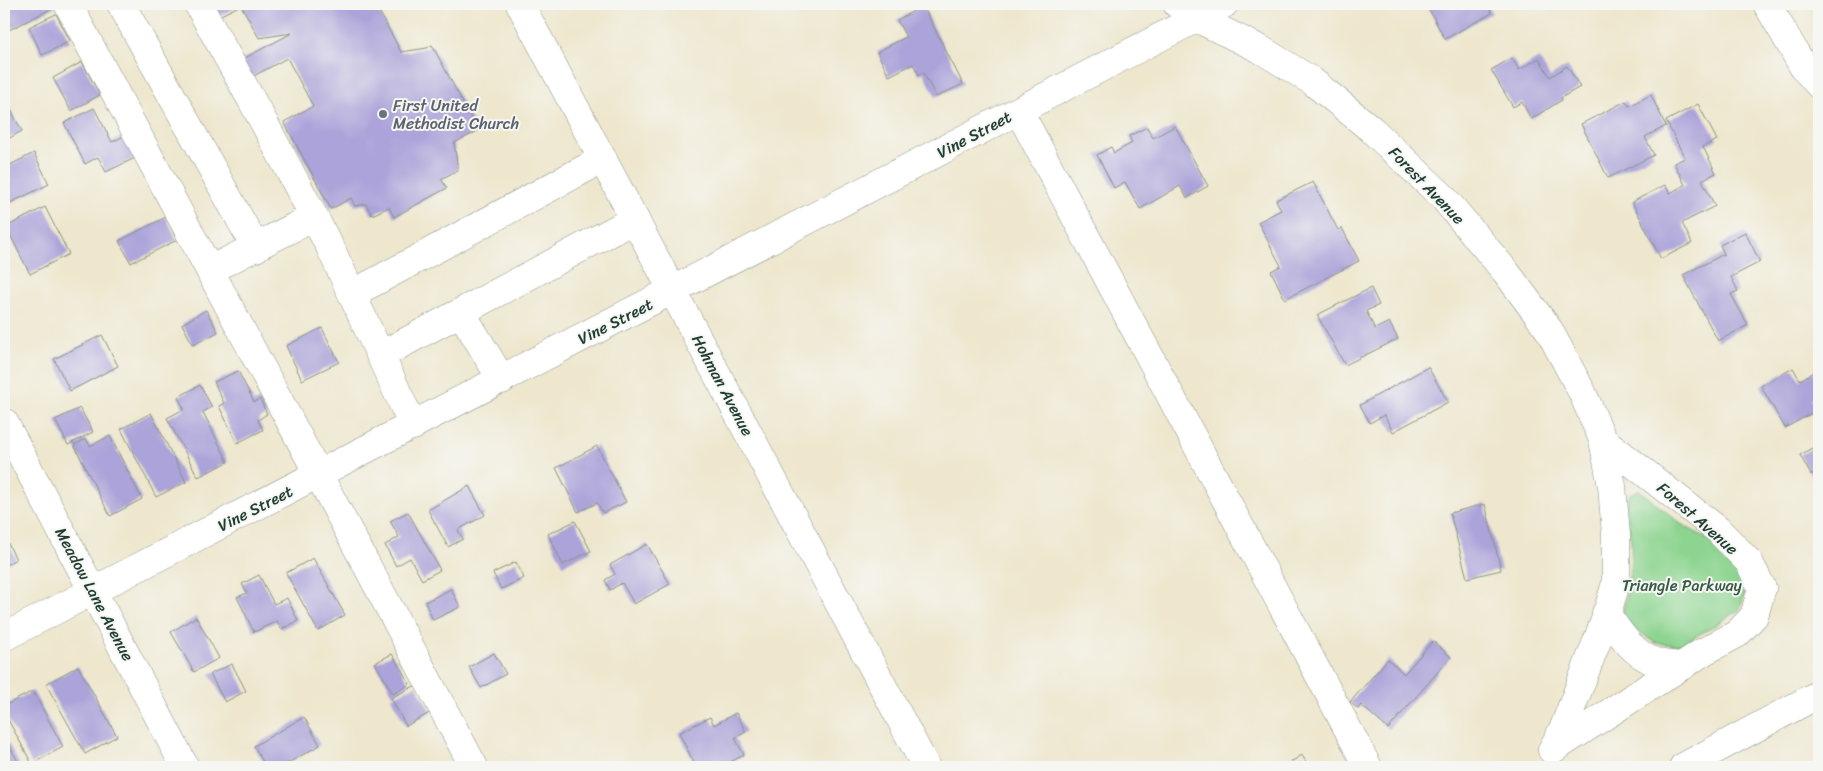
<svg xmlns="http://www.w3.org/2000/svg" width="1823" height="771" viewBox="0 0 1823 771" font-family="Sriracha,sans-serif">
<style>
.green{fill:#8cd48f;stroke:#568862}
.building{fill:#aba3d9}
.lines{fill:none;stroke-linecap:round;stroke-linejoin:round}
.minor-casing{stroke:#869281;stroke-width:29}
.major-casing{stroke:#869281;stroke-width:29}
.minor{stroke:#fff;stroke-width:28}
.major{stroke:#fff;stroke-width:28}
.worship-dot{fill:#6b7280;stroke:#f6f6f2;stroke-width:2}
.labels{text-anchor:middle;stroke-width:4;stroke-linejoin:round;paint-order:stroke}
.worship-label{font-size:16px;fill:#5b616d;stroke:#f6f6f2;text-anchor:start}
.street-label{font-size:16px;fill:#1f3d34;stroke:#f6f6f2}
.park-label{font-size:16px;fill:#355b46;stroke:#f6f6f2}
</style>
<rect width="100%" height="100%" fill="#f6f6f2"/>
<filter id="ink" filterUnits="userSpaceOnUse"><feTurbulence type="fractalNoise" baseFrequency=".02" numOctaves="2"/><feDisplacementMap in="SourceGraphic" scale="10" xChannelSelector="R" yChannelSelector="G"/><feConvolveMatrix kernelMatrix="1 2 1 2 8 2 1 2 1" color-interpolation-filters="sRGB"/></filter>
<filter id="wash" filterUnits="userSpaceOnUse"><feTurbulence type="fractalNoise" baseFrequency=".0096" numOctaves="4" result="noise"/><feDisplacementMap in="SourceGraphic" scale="20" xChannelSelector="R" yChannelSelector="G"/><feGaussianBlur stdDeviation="1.12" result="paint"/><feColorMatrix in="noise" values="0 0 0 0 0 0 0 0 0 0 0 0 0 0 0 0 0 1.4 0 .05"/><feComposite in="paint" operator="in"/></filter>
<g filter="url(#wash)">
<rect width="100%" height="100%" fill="#eee7ce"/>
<!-- green -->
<path class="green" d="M1639,490l42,34 28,16 30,24 9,23 -9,23 -30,19 -30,16 -23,-2 -22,-15 -12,-12c6,-29 12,-56 8,-85 -3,-13 -7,-25 0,-37z"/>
<g id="blocks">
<!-- building -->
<path class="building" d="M4,4h51l2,2 -48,24 -5,-12z
M210,4h165l26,48 26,-4 5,-3 46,86 -24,12 4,27 -17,9 6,9 -53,29 -5,-10 -17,8 -6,-11 -11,2 -4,-8 -20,11 -47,-87 29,-16 -26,-48 -37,20 -9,-18 51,-27 -33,5 -18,-33 -24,12z
M1426,4h61l5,9 -47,26z
M923,6l40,78 -27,13 -13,-25 -4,3 -6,-11 -24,12 -12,-24 29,-15 -9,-17z
M56,14l14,27 -28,14 -13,-28z
M1512,58l7,12 20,-12 11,19 17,-11 13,21 -19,11 1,2 -31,19 -9,-17 -9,5 -22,-37z
M82,62l18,33 -29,16 -18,-33z
M1651,95l15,31 -21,11 9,18 -46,23 -27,-54 45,-23 3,5z
M4,97l18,34 -18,10z
M1698,104l19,36 -14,7 13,26 -14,7 13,26 -33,17 10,20 -31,16 -29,-57 33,-17 5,8 15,-8 -11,-22 11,-5 -19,-37z
M94,108l18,34 12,-6 11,22 -29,14 -8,-15 -13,7 -21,-41z
M1175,126l33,60 -21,12 -7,-12 -40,23 -15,-27 -11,6 -17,-33 14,-8 3,6 18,-10 -3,-7 18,-9 6,11z
M34,153l15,31 -45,22v-38z
M1313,182l25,48 4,-2 17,33 -74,38 -14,-28 10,-5 -23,-44 23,-12 -5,-10z
M45,207l24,47 -39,20 -24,-47z
M166,217l11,23 -46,23 -12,-22z
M1745,232l15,30 -29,15 7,14 -7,3 17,31 -30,16 -35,-66 41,-21 -4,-9z
M1371,288l8,17 -13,6 9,18 14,-7 9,17 -53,26 -28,-50z
M206,310l12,22 -25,13 -11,-21z
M322,328l17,34 -37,18 -16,-34z
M102,335l16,31 -48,25 -16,-32z
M1428,367l20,35 -55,30 -9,-17 -14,8 -10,-18z
M1793,368l7,12 15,-9 4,8v16l-8,4 6,11 -32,18 -24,-42z
M238,371l16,31 6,-3 7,15 -9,6 5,10 -26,13 -18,-37 5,-3 -10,-21z
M200,385l12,22 -9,5 25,50 -30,15 -31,-59 17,-9 -6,-12z
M80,408l13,24 -25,13 -13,-25z
M151,413l35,69 -30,15 -35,-68z
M110,436l32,63 -32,17 -36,-71 12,-6 4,7z
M1819,444v26l-8,5 -11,-20z
M597,446l29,56 -23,11 -6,-10 -19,9 -22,-44z
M469,486l16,29 -27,15 5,9 -15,8 -20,-37z
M1485,504l16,66 -34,8 -17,-65z
M408,512l32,58 -18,10 -12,-22 -14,8 -11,-21 14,-8 -9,-16z
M575,521l16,30 -28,14 -15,-31z
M4,536l12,23 -12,7z
M647,544l23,40 -36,20 -12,-21 -12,7 -5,-10 10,-6 -5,-9z
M313,558l32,57 -27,16 -32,-58z
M516,562l8,16 -23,11 -8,-16z
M259,575l15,29 13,-6 11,23 -17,8 -4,-8 -23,11 -17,-35 10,-4 -5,-9z
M451,589l9,18 -27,13 -8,-18z
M196,617l23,41 -25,14 -23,-40z
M1433,641l18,16 -63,72 -27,-24 -3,4 -8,-7 38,-43 16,15z
M494,653l12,21 -25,14 -12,-21z
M392,654l18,30 -17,10 -18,-31z
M232,664l14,27 -21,11 -15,-28z
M78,666l39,70 -32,18 -39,-70z
M416,685l15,27 -25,14 -15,-28z
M33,691l30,56 -31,17 -28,-52v-6z
M736,713l10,19 -11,6 9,17 -24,12h-24l-17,-34 31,-16 4,8z
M304,717l16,28 -39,22h-15l-12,-21z
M4,736l17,31h-17z
M1302,755l7,12h-26z"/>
</g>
</g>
<g filter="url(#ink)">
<use href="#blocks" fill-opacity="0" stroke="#869281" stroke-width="1"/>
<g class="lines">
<!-- minor casing -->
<g class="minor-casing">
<path id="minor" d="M68,4l406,763
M121,4l135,244
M198,4l63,113 70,132 82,177
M1177,4l19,14 64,31 52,32 59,48 71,67 64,76 43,58 33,62 21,48 9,46 4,49v48l-11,37 -41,107 -12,23 151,-98 34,-18 17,-18 8,-28 -13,-26 -31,-32 -115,-90
M1767,4l37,64 15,17
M1019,111l349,656
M210,270l104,-53
M352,294l251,-135
M381,355l80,-43
M502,380l-41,-68 174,-93
M4,422l181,345
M1606,613c14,20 26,41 50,49 8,3 18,3 27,4
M4,637l1220,-633"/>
</g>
<!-- major casing -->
<g class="major-casing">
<path id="major" d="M520,4l406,763
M1683,767l136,-73"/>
</g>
<!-- minor -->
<use href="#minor" class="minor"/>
<!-- major -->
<use href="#major" class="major"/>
</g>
</g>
<!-- markers -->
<circle class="worship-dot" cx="383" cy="114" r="5"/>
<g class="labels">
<!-- worship labels -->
<g class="worship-label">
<text x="393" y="111">First United<tspan x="393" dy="18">Methodist Church</tspan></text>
</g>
<!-- street labels -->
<g class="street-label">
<text transform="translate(974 134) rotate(-28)" y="6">Vine Street</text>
<text transform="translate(1427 185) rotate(46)" y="6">Forest Avenue</text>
<text transform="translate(615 321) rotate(-27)" y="6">Vine Street</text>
<text transform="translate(723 385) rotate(62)" y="6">Hohman Avenue</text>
<text transform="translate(255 508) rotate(-27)" y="6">Vine Street</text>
<text transform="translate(1698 518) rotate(41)" y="6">Forest Avenue</text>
<text transform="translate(95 594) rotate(62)" y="6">Meadow Lane Avenue</text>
</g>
<!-- park labels -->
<g class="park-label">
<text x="1682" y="591">Triangle Parkway</text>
</g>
</g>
<!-- margin -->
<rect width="1823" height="771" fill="none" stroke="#f6f6f2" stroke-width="20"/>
</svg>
